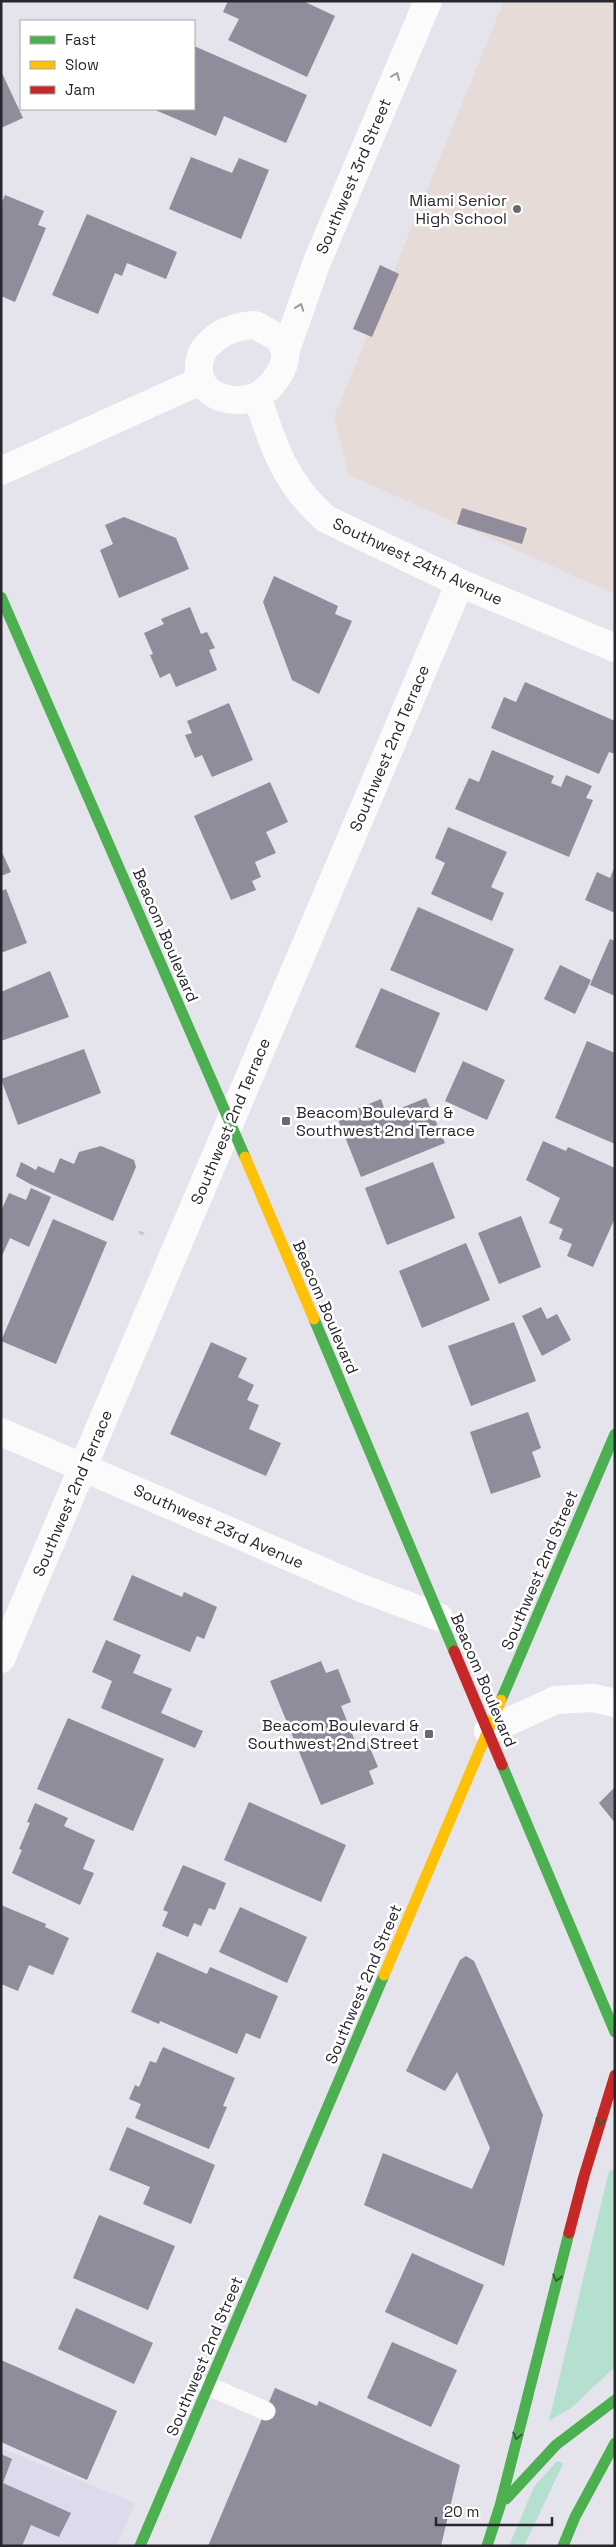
<svg xmlns="http://www.w3.org/2000/svg" width="616" height="2547" viewBox="0 0 616 2547" font-family="'Space Grotesk',sans-serif">
<style>
.built{fill:#dedaeb}
.education{fill:#e7dbd7}
.green{fill:#b5dfce}
.building{fill:#908c9c}
.lines{fill:none;stroke-linecap:round;stroke-linejoin:round}
.path{stroke:#c7c5c9;stroke-width:3;stroke-dasharray:5 2.5;stroke-linecap:butt}
.lane{stroke:#fbfbfc;stroke-width:19}
.street{stroke:#fbfbfc;stroke-width:28}
.fast{stroke:#4caf50;stroke-width:11}
.slow{stroke:#ffc107;stroke-width:11}
.jam{stroke:#c62828;stroke-width:11}
.oneway{stroke:#9c9c9f}
.oneway2{stroke:#375d3c}
.poi-dot{fill:#6b6970;stroke:#fff;stroke-width:2}
.labels{text-anchor:middle;stroke-width:5;stroke-linejoin:round;paint-order:stroke}
.street-label{font-size:16px;fill:#29272e;stroke:#fff}
.poi-label{font-size:16px;fill:#29272e;stroke:#fff;text-anchor:end}
</style>
<rect width="100%" height="100%" fill="#e5e3ec"/>
<!-- built -->
<path class="built" d="M1,2448l134,55 -18,43h-116z"/>
<!-- education -->
<path class="education" d="M504,1h111v593l-266,-119 -15,-58z"/>
<!-- green -->
<path class="green" d="M615,2169v198l-44,41 -22,13 60,-250z
M557,2461l6,3 -39,82h-15l25,-59z"/>
<!-- building -->
<path class="building" d="M228,1h75l32,15 -28,61 -79,-37 11,-21 -16,-7z
M194,46l113,49 -21,48 -62,-27 -8,20 -63,-27h41z
M1,71l22,47 -22,10z
M191,157l41,16 7,-15 30,12 -28,69 -72,-30z
M5,195l39,16 -6,14 8,3 -31,74 -14,-6v-92z
M87,214l90,38 -11,27 -39,-16 -5,13 -7,-3 -17,41 -46,-19z
M380,265l19,9 -27,63 -19,-8z
M462,508l65,20 -5,16 -65,-20z
M124,517l52,21 13,31 -70,29 -19,-48 13,-6 -8,-19z
M274,576l64,30 -3,8 17,7 -33,73 -27,-14 -29,-78z
M190,607l11,27 6,-2 8,16 -6,2 8,20 -41,17 -6,-14 -10,5 -10,-23 3,-1 -9,-21 20,-9 -3,-5z
M525,682l90,39v33l-6,-2 -10,22 -108,-46 13,-31 12,5z
M229,703l24,57 -41,17 -10,-22 -7,3 -10,-23 7,-2 -5,-12z
M492,750l62,26 -3,7 10,4 5,-12 26,11 -6,12 7,2 -24,57 -114,-48 14,-31 10,4z
M270,782l18,40 -22,10 10,21 -21,9 6,15 -9,4 4,9 -25,10 -37,-84z
M448,827l59,25 -16,35 13,6 -12,28 -61,-27 14,-31 -10,-5z
M1,850l10,22 -10,4z
M615,866v47l-30,-13 12,-28 13,6z
M6,889l21,54 -26,10v-62z
M418,907l96,42 -27,62 -97,-41z
M610,939l5,2v55l-25,-11z
M560,965l31,15 -16,34 -31,-15z
M50,971l19,46 -68,24v-49z
M381,988l59,25 -25,60 -60,-26z
M587,1041l28,12v91l-60,-26z
M84,1049l17,44 -83,32 -17,-46z
M463,1061l42,19 -18,40 -42,-19z
M426,1098l19,45 -84,34 -24,-60 44,-18 5,15z
M543,1141l23,10 2,-4 47,21v50l-22,49 -26,-11 5,-12 -13,-5 4,-10 -14,-6 11,-25 -34,-18z
M101,1146l33,14 2,7 -23,54 -83,-37 -14,-8 5,-14 15,8 2,-4 16,7 6,-15 14,6 5,-12z
M433,1162l22,56 -68,27 -22,-57z
M31,1188l20,9 -22,50 -19,-9 -9,20v-47l8,-18 17,7z
M521,1216l20,51 -42,17 -21,-51z
M53,1219l54,23 -51,122 -55,-23z
M466,1243l24,57 -68,28 -23,-57z
M541,1307l6,12 10,-5 14,26 -29,16 -20,-40z
M514,1322l22,59 -65,25 -23,-60z
M211,1342l36,16 -9,19 16,8 -7,15 12,5 -10,24 32,14 -15,33 -96,-42z
M528,1412l13,36 -9,4 9,25 -50,17 -21,-62z
M132,1575l50,22 2,-5 33,15 -13,32 -7,-3 -7,16 -77,-32z
M106,1640l35,15 -8,18 39,16 -11,24 42,18 -8,17 -94,-40 11,-27 -20,-9z
M321,1661l5,12 12,-4 13,33 -10,4 14,35 10,-5 13,31 -9,4 5,13 -53,21 -51,-124z
M68,1718l96,41 -31,72 -96,-42z
M615,1787v36l-16,-20z
M249,1802l97,43 -25,57 -97,-42z
M35,1803l33,15 -4,8 31,14 -12,29 11,4 -14,32 -68,-32 10,-23 -3,-1 11,-26 -3,-1z
M183,1865l43,18 -11,27 -6,-2 -8,18 -7,-3 -6,14 -26,-11 6,-14 -5,-2z
M1,1905l45,19 -1,3 24,11 -16,37 -24,-10 -11,26 -17,-7z
M240,1907l67,30 -20,46 -68,-31z
M157,1952l50,22 3,-7 68,29 -18,43 -14,-6 -9,21 -77,-33 -1,3 -28,-12z
M466,1956l8,5 69,154 -39,151 -140,-61 19,-52 89,36 18,-41 -33,-76 -12,19 -39,-20 54,-111z
M163,2047l72,31 -12,28 4,1 -18,42 -74,-31 6,-14 -12,-5 6,-14 4,2 11,-26 6,2z
M127,2127l88,38 -24,59 -48,-20 7,-17 -41,-17z
M99,2215l76,31 -27,64 -75,-32z
M412,2253l72,32 -27,60 -72,-33z
M76,2308l77,35 -19,41 -76,-35z
M392,2342l65,28 -26,57 -64,-29z
M1,2360l116,51 -30,69 -86,-38z
M275,2388l42,18 2,-5 141,64 -19,81h-233z
M1,2454l11,5 -9,24 68,30 -12,24 -28,-12 -9,21h-21z"/>
<g class="lines">
<!-- path -->
<path class="path" d="M139,1232l7,3"/>
<!-- lane -->
<path class="lane" d="M208,2386l58,25"/>
<!-- street -->
<path class="street" d="M255,325l24,13c2,4 5,10 6,14 2,16 -14,37 -28,44 -20,10 -55,2 -58,-23 -1,-8 1,-18 6,-25 14,-16 29,-22 50,-23z
M285,353l31,-89 112,-263
M257,396c16,49 28,88 69,123l134,64 155,65
M1,471l199,-90
M1,1432l360,156 78,29
M1,1659l459,-1076
M488,1731l68,-31 37,-2 22,5"/>
<!-- fast -->
<path class="fast" d="M1,597l244,560
M314,1319l140,332
M501,1700l114,-266
M502,1765l113,267
M506,2499l50,-54 59,-45
M140,2546l244,-571
M487,2546l13,-40 69,-273
M563,2546l12,-29 40,-74"/>
<!-- slow -->
<path class="slow" d="M245,1157l69,162
M384,1975l117,-275"/>
<!-- jam -->
<path class="jam" d="M454,1651l48,114
M569,2233l15,-57 31,-101"/>
</g>
<!-- one-way arrows -->
<defs><path id="oneway-chevron" d="M-2-3.5L2.5 0L-2 3.5" fill="none" stroke-width="1.6" stroke-linecap="round" stroke-linejoin="round" transform="scale(1.25)"/></defs>
<g class="oneway">
<use href="#oneway-chevron" transform="translate(396 76) rotate(-67)"/>
<use href="#oneway-chevron" transform="translate(300 307) rotate(-70)"/>
</g>
<g class="oneway2">
<use href="#oneway-chevron" transform="translate(600 2122) rotate(107)"/>
<use href="#oneway-chevron" transform="translate(557 2278) rotate(104)"/>
<use href="#oneway-chevron" transform="translate(517 2436) rotate(104)"/>
</g>
<!-- markers -->
<g class="poi-dot">
<circle cx="517" cy="209" r="5"/>
<rect x="281" y="1116" width="10" height="10" rx="2.5"/>
<rect x="424" y="1729" width="10" height="10" rx="2.5"/>
</g>
<g class="labels">
<!-- street labels -->
<g class="street-label">
<text transform="translate(353 176) rotate(-67)" y="6">Southwest 3rd Street</text>
<text transform="translate(418 561) rotate(25)" y="6">Southwest 24th Avenue</text>
<text transform="translate(389 748) rotate(-67)" y="6">Southwest 2nd Terrace</text>
<text transform="translate(166 935) rotate(67)" y="6">Beacom Boulevard</text>
<text transform="translate(230 1121) rotate(-67)" y="6">Southwest 2nd Terrace</text>
<text transform="translate(326 1307) rotate(67)" y="6">Beacom Boulevard</text>
<text transform="translate(72 1493) rotate(-67)" y="6">Southwest 2nd Terrace</text>
<text transform="translate(219 1526) rotate(24)" y="6">Southwest 23rd Avenue</text>
<text transform="translate(539 1570) rotate(-67)" y="6">Southwest 2nd Street</text>
<text transform="translate(484 1680) rotate(67)" y="6">Beacom Boulevard</text>
<text transform="translate(363 1984) rotate(-67)" y="6">Southwest 2nd Street</text>
<text transform="translate(204 2356) rotate(-67)" y="6">Southwest 2nd Street</text>
</g>
<!-- poi labels -->
<g class="poi-label">
<text x="507" y="206">Miami Senior<tspan x="507" dy="18">High School</tspan></text>
<text x="296" y="1118" text-anchor="start">Beacom Boulevard &amp;<tspan x="296" dy="18">Southwest 2nd Terrace</tspan></text>
<text x="419" y="1731">Beacom Boulevard &amp;<tspan x="419" dy="18">Southwest 2nd Street</tspan></text>
</g>
</g>
<!-- border -->
<rect width="616" height="2547" fill="none" stroke="#29272e" stroke-width="5"/>
<!-- legend -->
<rect x="20" y="20" width="175" height="90" fill="#ffffff" stroke="#a9a9ab"/>
<rect x="30" y="36" width="25" height="8" fill="#4caf50" stroke="#a9a9ab"/>
<text x="65" y="45" font-size="15" fill="#29272e">Fast</text>
<rect x="30" y="61" width="25" height="8" fill="#ffc107" stroke="#a9a9ab"/>
<text x="65" y="70" font-size="15" fill="#29272e">Slow</text>
<rect x="30" y="86" width="25" height="8" fill="#c62828" stroke="#a9a9ab"/>
<text x="65" y="95" font-size="15" fill="#29272e">Jam</text>
<!-- scale -->
<path d="M436 2517v8h116v-8" fill="none" stroke="#29272e" stroke-width="2.5"/>
<text x="444" y="2517" font-size="15" fill="#29272e" stroke="#ffffff" stroke-width="4" paint-order="stroke">20 m</text>
</svg>
